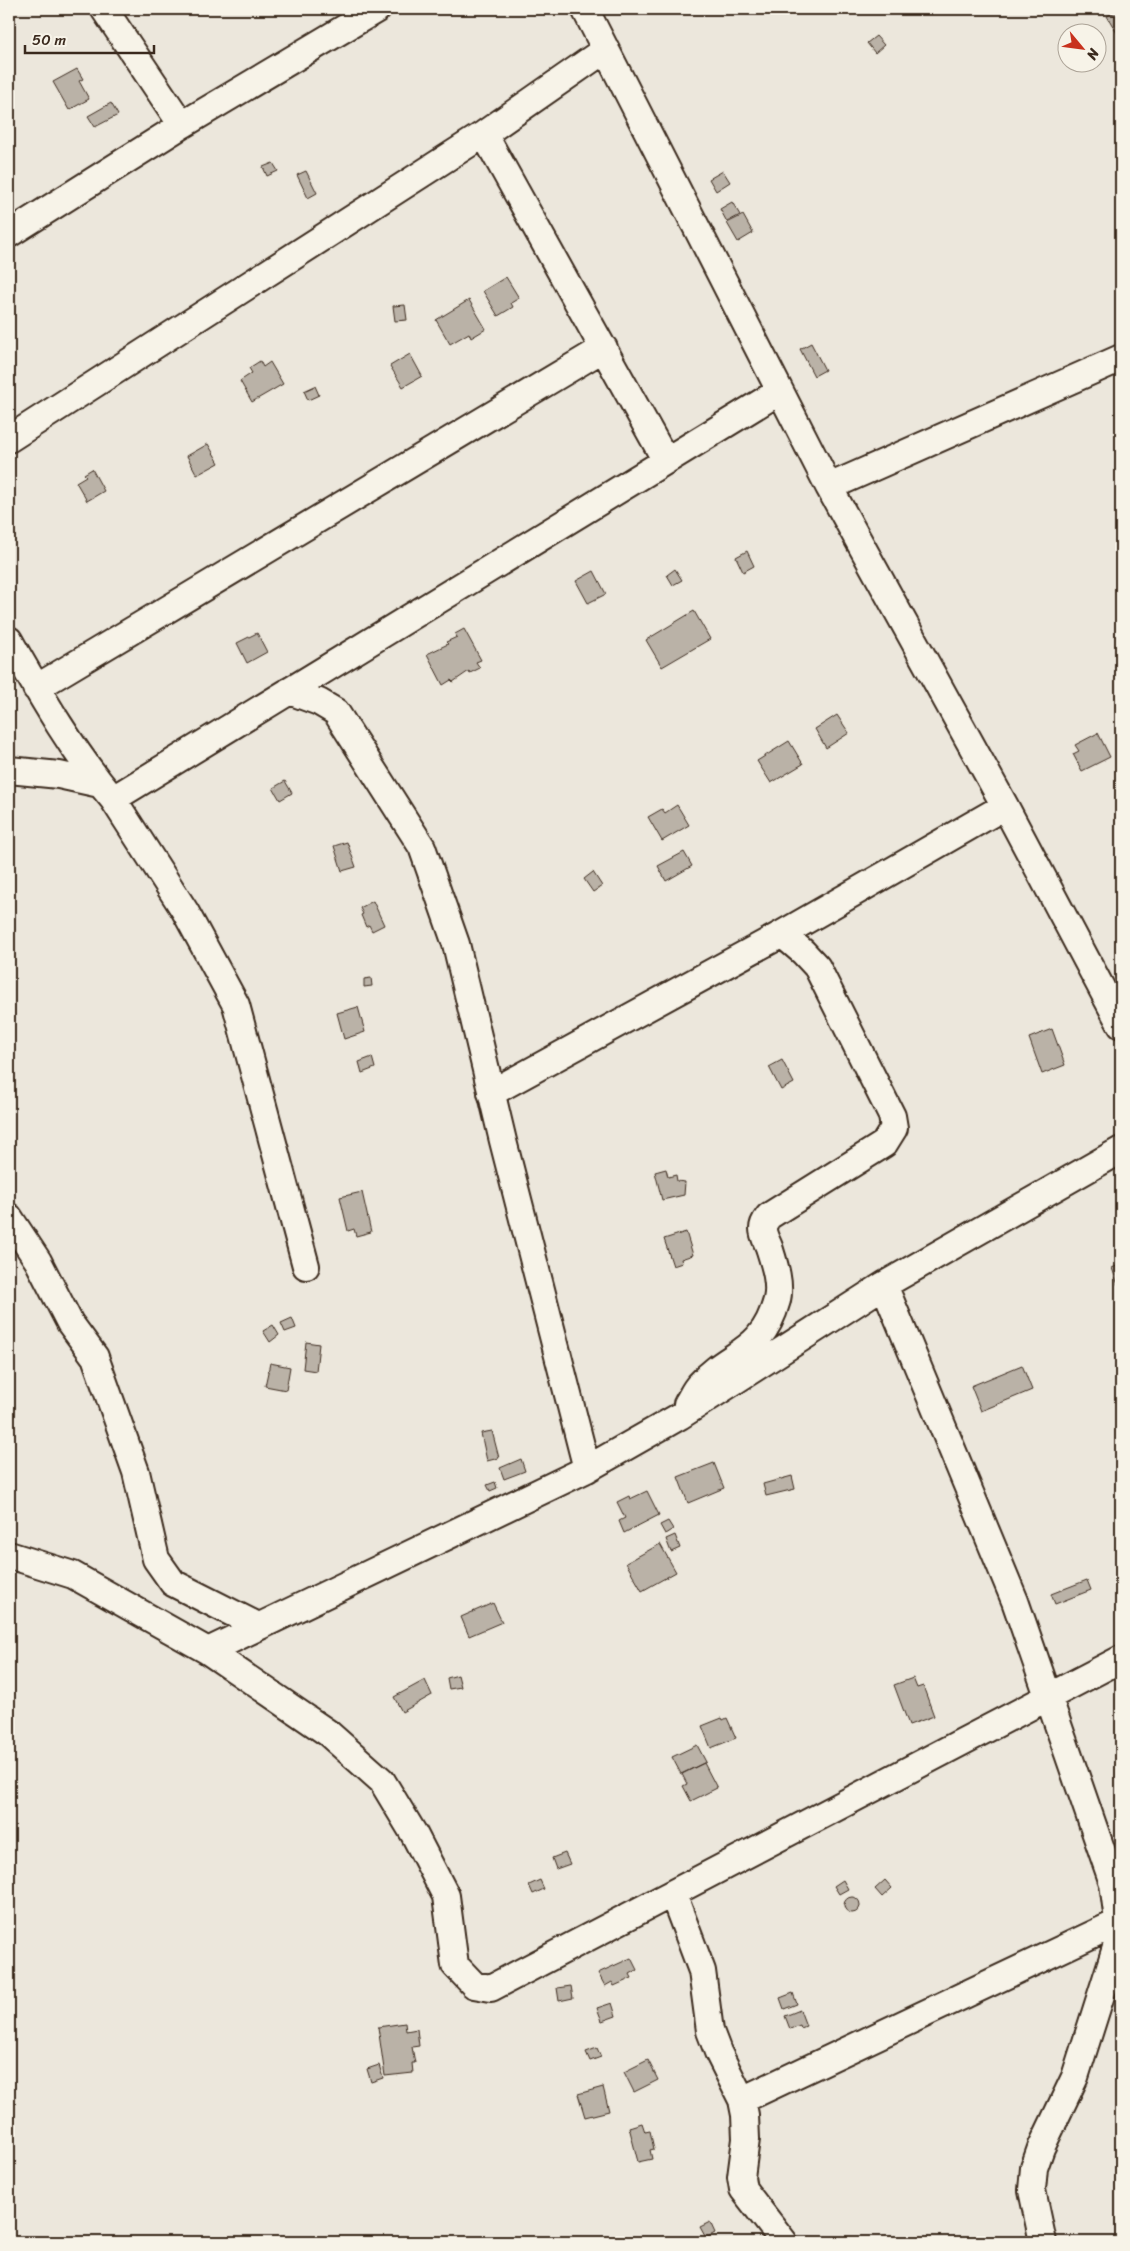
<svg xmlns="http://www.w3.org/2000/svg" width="1130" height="2251" viewBox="0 0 1130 2251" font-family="Sriracha,sans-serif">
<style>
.building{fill:#bab2a7;stroke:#3b2a1e}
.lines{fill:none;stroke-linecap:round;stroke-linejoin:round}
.minor-casing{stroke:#3b2a1e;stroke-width:30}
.minor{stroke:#f7f3e8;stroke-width:26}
</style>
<rect width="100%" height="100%" fill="#ece7dc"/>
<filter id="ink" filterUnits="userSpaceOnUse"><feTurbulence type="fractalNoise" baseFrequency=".02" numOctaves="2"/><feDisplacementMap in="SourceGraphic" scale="10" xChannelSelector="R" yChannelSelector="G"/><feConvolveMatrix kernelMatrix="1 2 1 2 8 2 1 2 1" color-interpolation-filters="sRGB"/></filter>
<g filter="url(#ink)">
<!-- building -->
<path class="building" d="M1121,9v24l-3,2 -11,-19z
M876,36l8,9 -9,8 -8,-10z
M77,69l6,10 -4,2 10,18 -20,11 -16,-28z
M111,103l7,12 -23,12 -7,-11z
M273,163l5,8 -11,5 -4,-9z
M306,171l11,22 -9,5 -11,-23z
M723,171l7,11 -14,9 -7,-12z
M732,202l8,13 -13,7 -7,-13z
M743,215l10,18 -15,9 -11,-19z
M506,277l13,21 -8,5 2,4 -15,9 -15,-25z
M469,300l17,29 -15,9 -2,-5 -19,11 -14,-24z
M405,305l2,15 -12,1 -2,-15z
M811,343l14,27 -11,6 -14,-27z
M410,354l12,22 -19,11 -13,-21z
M260,361l3,6 7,-5 13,22 -31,18 -12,-21 12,-8 -3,-5z
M315,386l4,9 -11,5 -4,-9z
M208,444l11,19 -22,12 -10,-19z
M92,469l12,22 -17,10 -11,-19 10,-6 -2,-2z
M747,551l7,15 -11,6 -7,-15z
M675,569l7,11 -9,5 -6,-10z
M594,571l12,23 -18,9 -12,-22z
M694,611l16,28 -48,28 -16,-27z
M464,629l17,31 -5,2 4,6 -10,5 -1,-2 -16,11 -2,-2 -8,5 -16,-31 21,-10 -2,-2 11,-5 -2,-3z
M257,633l10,19 -20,11 -10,-20z
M837,715l12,18 -23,15 -11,-19z
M1098,733l12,24 -28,14 -9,-17 6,-3 -4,-6z
M789,741l14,23 -32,19 -14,-22z
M285,781l7,12 -12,7 -7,-12z
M677,805l12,20 -27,16 -14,-24 14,-8 3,4z
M347,842l9,25 -14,4 -8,-25z
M684,852l8,14 -26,15 -8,-15z
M593,872l9,14 -9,6 -9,-13z
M373,901l11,24 -12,6 -3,-6 -3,2 -5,-12 2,-1 -3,-6z
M371,978l1,8 -8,1v-8z
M358,1007l7,25 -21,7 -7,-26z
M1052,1029l13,36 -23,9 -13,-36z
M372,1057l3,11 -13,5 -3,-11z
M782,1060l12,23 -13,7 -12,-23z
M666,1169l2,8 8,-2 1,6 8,1 -1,13 -22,5 -7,-28z
M362,1192l9,40 -15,4 -2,-7 -6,2 -8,-34z
M686,1232l7,23 -12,4 1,4 -9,3 -9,-27z
M1121,1264v20l-3,1 -6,-17z
M292,1318l4,10 -11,4 -4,-9z
M273,1325l6,10 -9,7 -7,-11z
M306,1342l13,2 -3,27 -13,-2z
M270,1363l20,4 -4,23 -21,-4z
M1022,1365l10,25 -51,21 -10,-25z
M492,1431l7,27 -12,3 -6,-28z
M521,1459l4,12 -21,8 -4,-11z
M714,1463l10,25 -36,15 -10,-26z
M792,1476l3,13 -29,7 -3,-12z
M495,1482l2,6 -7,3 -3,-6z
M647,1491l12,24 -35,18 -5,-12 6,-3 -8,-16 12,-6 1,3z
M668,1521l5,8 -8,5 -5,-9z
M675,1535l5,13 -9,4 -5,-13z
M660,1544l16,28 -34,19 -16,-28z
M1087,1580l4,10 -36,14 -4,-10z
M493,1603l9,19 -33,14 -8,-19z
M458,1675l3,12 -12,2 -2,-11z
M913,1678l4,10 6,-2 11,30 -25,9 -15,-40z
M425,1680l7,15 -30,17 -8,-15z
M722,1718l1,2 4,-2 9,20 -25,10 -9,-22z
M697,1745l9,17 -25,12 -9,-17z
M704,1763l13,25 -26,13 -8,-15 4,-2 -5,-10z
M565,1853l5,11 -14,5 -4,-11z
M540,1880l4,9 -11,5 -4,-9z
M843,1880l5,9 -9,5 -5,-8z
M885,1880l7,8 -10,9 -7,-8z
M844 1905a8 8 0 1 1 16 0a8 8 0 1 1-16 0Z
M631,1958l6,12 -7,4 2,4 -18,8 -2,-4 -7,4 -7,-13z
M571,1986l2,12 -14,3 -2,-13z
M793,1993l4,11 -13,5 -4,-11z
M612,2003l4,13 -14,5 -5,-13z
M800,2010l6,16 -5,2 -1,-3 -10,4 -5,-13z
M405,2023l1,8 11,-2 2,17 -7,1 3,16h-3l1,10 -28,3 -7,-49z
M597,2048l4,9 -11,4 -4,-9z
M648,2060l10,20 -24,12 -10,-20z
M379,2065l4,13 -12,4 -4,-13z
M603,2087l6,24 -24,6 -7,-23z
M642,2123l3,9 5,-1 4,18 -4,1 2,9 -14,3 -9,-35z
M710,2222l5,11 -9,5 -6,-11z"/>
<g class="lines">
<!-- minor casing -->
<g class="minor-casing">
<path id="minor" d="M104,9l78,116
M585,9l244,478 176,319 116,219
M484,134l182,327
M9,234l173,-109 195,-116
M9,439l475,-305 122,-85
M829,487l292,-129
M9,640c31,54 63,111 104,159l72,112 51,94 70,261
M36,688l568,-340
M289,691l30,11 17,10 86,135 34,97 47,197 84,328
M9,770l50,5 41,9
M113,799l667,-408
M491,1093l291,-159 223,-128
M9,1217l29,44 32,62 25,34 41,115 20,87 17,24 85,43
M884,1285l131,316 98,282 7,52 -45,142 -34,71 -7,20 -2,22 11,52
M687,1404c4,-6 7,-14 12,-19 31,-35 63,-30 78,-85 4,-17 -3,-37 -8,-53 -2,-5 -6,-12 -6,-18 0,-6 3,-9 6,-13l115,-72 10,-16 -2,-12 -75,-149 -14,-15 -21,-18
M9,1555l64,20 135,76 120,82 54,48 32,53 32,62 9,69 19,20 17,3 630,-329
M208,1651l379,-182 93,-53 204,-131 237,-135
M673,1894l29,77 8,60 8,21 24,48 3,15 1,24 -5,38 2,12 41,53
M742,2100l379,-179"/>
</g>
<!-- minor -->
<use href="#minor" class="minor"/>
</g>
</g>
<!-- margin -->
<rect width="1130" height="2251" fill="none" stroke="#f7f3e8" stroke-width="30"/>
<rect x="15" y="15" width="1100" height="2221" fill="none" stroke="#3b2a1e" stroke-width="2" filter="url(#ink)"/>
<!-- north arrow -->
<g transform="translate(1082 48) rotate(119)"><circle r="24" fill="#f7f3e8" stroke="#aca397"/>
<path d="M0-4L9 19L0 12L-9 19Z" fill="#c8321e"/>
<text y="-8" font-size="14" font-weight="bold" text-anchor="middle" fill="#3b2a1e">N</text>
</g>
<!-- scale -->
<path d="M25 45v8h129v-8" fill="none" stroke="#3b2a1e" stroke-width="2.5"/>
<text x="32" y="45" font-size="15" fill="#3b2a1e" stroke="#f7f3e8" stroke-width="4" paint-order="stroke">50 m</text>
</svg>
